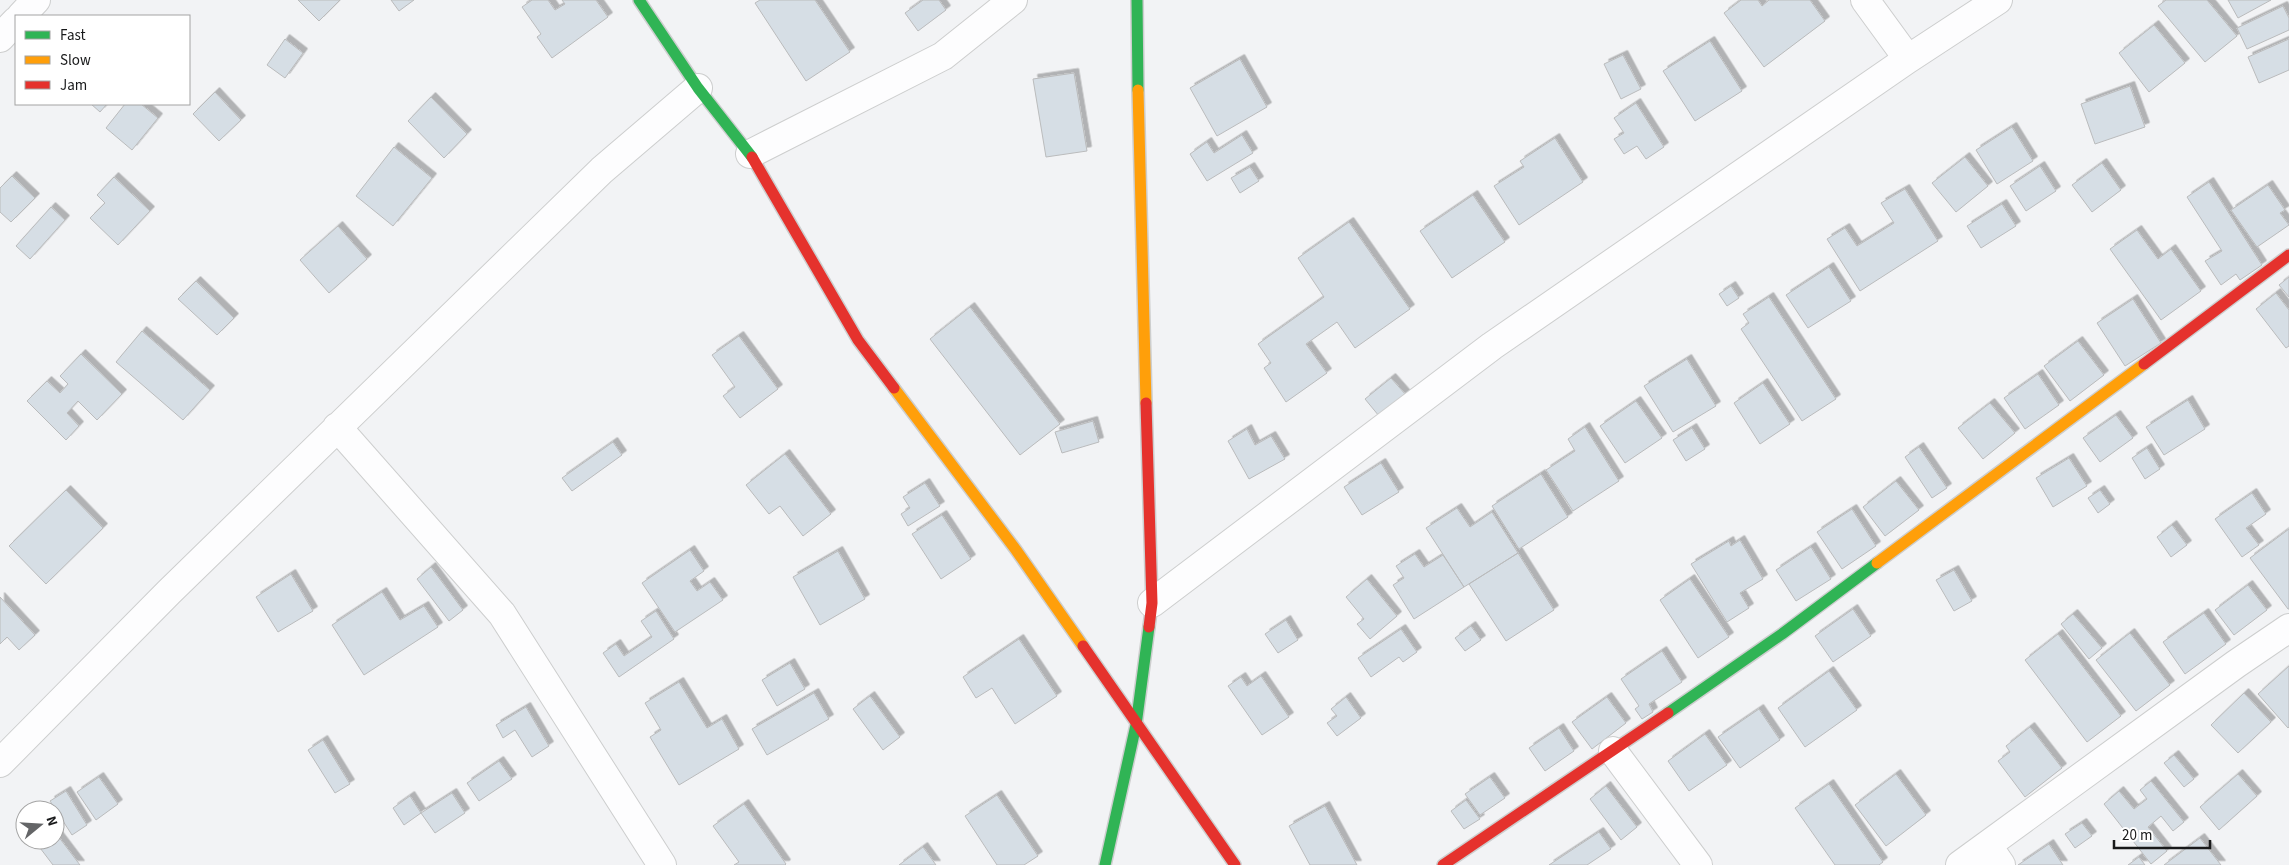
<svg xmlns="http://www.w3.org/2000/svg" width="2289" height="865" viewBox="0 0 2289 865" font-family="'Source Sans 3',sans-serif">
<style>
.building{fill:#d6dee5;stroke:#babbbc;filter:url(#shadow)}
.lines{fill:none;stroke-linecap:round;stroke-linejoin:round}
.street-casing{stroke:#cdcece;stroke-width:30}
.fast-casing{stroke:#cdcece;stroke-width:14}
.slow-casing{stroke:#cdcece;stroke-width:14}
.jam-casing{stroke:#cdcece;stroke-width:14}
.street{stroke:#fdfdfe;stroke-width:28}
.fast{stroke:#30b455;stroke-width:11}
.slow{stroke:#ff9f0a;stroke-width:11}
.jam{stroke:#e5322d;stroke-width:11}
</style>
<defs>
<filter id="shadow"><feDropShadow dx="4.5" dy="-4.5" stdDeviation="0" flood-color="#0004"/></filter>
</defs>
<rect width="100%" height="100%" fill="#f2f3f5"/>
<!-- building -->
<path class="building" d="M298,0h42l-21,21z
M391,0h23l-15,11z
M532,0h16l7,10 10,-6 -3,-4h34l12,17 -56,41 -15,-21 4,-3 -19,-27z
M760,0h55l35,52 -44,29 -51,-78z
M923,0h16l7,10 -28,21 -13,-18z
M1741,0h17l4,6 7,-6h41l15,21 -61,46 -40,-54z
M2166,0h41l30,36 -32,26 -47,-56z
M2228,0h43l-33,18z
M2283,6l6,12v12l-42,19 -10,-21z
M2154,25l31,38 -36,29 -30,-39z
M285,39l18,14 -18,25 -18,-13z
M2289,39v31l-30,13 -11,-26z
M1710,41l32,50 -47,30 -32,-50z
M1623,55l18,34 -20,10 -17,-35z
M1240,59l27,48 -50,29 -27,-48z
M1074,73l13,78 -41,6 -13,-78z
M2130,86l15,41 -50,17 -14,-40z
M215,92l26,28 -22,21 -26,-27z
M431,97l36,37 -23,24 -36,-37z
M1636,103l28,44 -18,12 -9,-13 -13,8 -10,-15 10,-6 -10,-15z
M91,104h16l-7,8z
M125,104h16l17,14 -26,32 -26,-22z
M2012,127l21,34 -36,23 -21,-34z
M1242,135l11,18 -46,28 -17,-27 17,-12 7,11z
M1555,138l28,44 -64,43 -25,-39 30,-19 -4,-6z
M394,147l38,31 -39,48 -37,-30z
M1965,157l23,29 -32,26 -24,-29z
M2102,163l19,27 -29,22 -20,-27z
M2040,166l16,25 -30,20 -16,-25z
M1250,167l9,14 -19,12 -9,-15z
M12,176l23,22 -24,24 -11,-10v-24z
M114,177l36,34 -32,34 -28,-27 15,-15 -8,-8z
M2209,182l53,83 -22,15 -4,-6 -15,11 -16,-24 17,-10 -35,-54z
M2268,185l17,25 -5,3 9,12 -32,22 -26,-37z
M1905,189l33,52 -78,50 -33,-52 18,-11 12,18 37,-23 -13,-20z
M1473,195l32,47 -53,36 -32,-47z
M2002,204l14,22 -35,22 -14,-22z
M51,207l14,13 -35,39 -14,-13z
M1349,222l61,87 -55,39 -18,-26 -31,22 21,29 -41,29 -22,-34 7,-5 -13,-19 66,-47 -26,-39z
M338,226l29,33 -38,34 -29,-33z
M2137,230l21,29 13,-10 30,42 -40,29 -51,-71z
M1829,267l22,34 -43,27 -22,-33z
M2289,277v20l-10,-12z
M196,281l38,37 -17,17 -39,-36z
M1731,286l8,12 -12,8 -8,-12z
M2276,293l13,17v36l-3,2 -30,-39z
M1769,297l67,102 -34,22 -61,-92 8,-6 -6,-9z
M2133,299l28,44 -36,23 -28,-43z
M970,307l90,117 -40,31 -90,-116z
M142,331l68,59 -27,30 -67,-58z
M739,336l39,53 -38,29 -17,-22 12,-9 -23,-32z
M2078,341l26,34 -34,26 -26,-35z
M81,354l41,40 -25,26 -19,-19 -11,12 12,13 -13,14 -39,-39 20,-20 13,12 8,-9 -8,-8z
M1687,359l29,47 -43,26 -29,-46z
M2038,374l21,31 -34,24 -21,-31z
M1391,378l15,17 -27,21 -14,-17z
M1763,383l27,41 -30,20 -26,-41z
M2188,400l17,29 -41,26 -18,-28z
M1636,401l26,37 -37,25 -25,-37z
M1990,403l25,30 -32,26 -25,-31z
M2116,415l17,23 -33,24 -17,-24z
M1093,421l6,21 -37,11 -7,-21z
M1585,427l34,54 -46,30 -27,-41 29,-19 -7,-12z
M1692,428l13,21 -19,12 -13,-21z
M1247,429l8,16 16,-9 14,23 -36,20 -21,-38z
M613,442l9,13 -50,36 -10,-13z
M1919,447l28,41 -15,10 -27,-41z
M2147,448l13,21 -15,10 -13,-21z
M785,454l46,60 -28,22 -23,-30 -11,8 -23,-29z
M2069,458l18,28 -34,21 -17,-29z
M1381,463l18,29 -37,23 -18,-28z
M1541,474l27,43 -49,32 -27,-43z
M1896,481l23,29 -34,26 -22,-29z
M925,483l15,23 -32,20 -7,-12 9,-6 -7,-11z
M66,490l37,38 -57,56 -37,-38z
M2100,490l10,14 -12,9 -10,-15z
M2252,493l14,21 -20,14 13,17 -17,12 -27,-38z
M1457,508l13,19 22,-15 26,41 -54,34 -38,-59z
M1852,509l24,37 -34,23 -25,-37z
M942,515l29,44 -30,20 -29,-45z
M2172,525l15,20 -16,12 -14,-20z
M2289,529v80h-1l-38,-51z
M1740,540l23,39 -23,14 9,15 -22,14 -36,-58 38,-23 2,5z
M1811,547l20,32 -35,22 -20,-31z
M690,550l14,21 -14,10 7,10 13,-9 13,18 -48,32 -33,-49z
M838,551l27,48 -45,26 -27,-48z
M1518,553l36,57 -48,31 -37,-57z
M1415,554l9,13 19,-12 21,32 -50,32 -21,-34 11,-7 -8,-12z
M431,567l32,43 -14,11 -32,-42z
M1954,570l18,31 -18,10 -18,-31z
M291,574l22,37 -35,21 -22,-35z
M1367,579l30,37 -27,23 -13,-15 7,-5 -18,-22z
M1690,579l39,58 -31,21 -38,-58z
M2248,585l19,25 -33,25 -19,-25z
M382,592l18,28 24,-14 14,21 -74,48 -32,-50z
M0,597l35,38 -16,15 -12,-13 -7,7z
M1853,609l18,27 -38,26 -18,-26z
M656,611l18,28 -55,38 -16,-24 13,-9 8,12 28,-19 -11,-16z
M2204,613l22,31 -41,30 -22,-32z
M2073,614l29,34 -13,11 -28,-35z
M1286,620l12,20 -20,13 -13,-19z
M1471,626l10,14 -16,11 -10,-13z
M1401,629l16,23 -14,10 -4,-5 -28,20 -13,-19z
M2130,633l40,52 -34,26 -40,-51z
M2058,634l63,82 -34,26 -62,-82z
M1019,639l38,57 -42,28 -23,-36 -16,10 -13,-21z
M1662,651l20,31 -33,22 4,8 -11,7 -7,-10 4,-3 -18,-27z
M790,663l15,26 -28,17 -15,-26z
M2289,666v61l-1,1 -30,-34z
M1829,671l28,39 -52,37 -27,-39z
M1261,676l28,41 -27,18 -34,-49 13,-9 6,9z
M679,682l28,46 15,-9 17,30 -60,36 -29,-48 11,-7 -16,-27z
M814,693l15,26 -62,36 -15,-26z
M2244,693l27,29 -33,31 -27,-28z
M870,696l30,41 -17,13 -30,-41z
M1346,697l15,21 -24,18 -10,-13 10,-7 -6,-7z
M1607,697l19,26 -34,26 -20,-27z
M526,707l23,39 -17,11 -17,-27 -12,8 -7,-13z
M1759,709l21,31 -40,28 -22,-31z
M2030,727l32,41 -37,29 -27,-36 12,-9 -4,-6z
M1559,728l15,23 -29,20 -16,-23z
M1705,734l22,31 -38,26 -21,-30z
M323,740l27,44 -15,9 -27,-43z
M2174,755l20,24 -10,8 -20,-24z
M499,761l13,18 -33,22 -12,-18z
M1896,774l30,41 -40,31 -31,-41z
M2238,774l19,22 -38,34 -19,-23z
M99,777l19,27 -22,16 -19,-28z
M1490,777l15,21 -25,17 -15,-21z
M2151,781l33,41 -11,9 -12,-15 -13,11 19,24 -16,13 -47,-60 15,-13 15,18 13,-10 -7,-9z
M1829,784l54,78 -4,3h-44l-40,-57z
M1606,786l31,41 -16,13 -31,-41z
M66,791l21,34 -15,10 -22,-34z
M452,793l13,20 -30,20 -14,-20z
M997,795l41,61 -14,9h-27l-32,-49z
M410,796l11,17 -17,12 -11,-17z
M1466,800l14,19 -16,10 -13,-18z
M744,804l42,60 -1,1h-51l5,-3 -26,-36z
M1325,806l32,59h-47l-21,-39z
M2082,823l10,13 -17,12 -10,-14z
M55,832l25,33h-27l-19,-25h21z
M1599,832l12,17 -24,16h-38z
M2200,838l21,27h-57z
M2049,844l14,21h-45z
M923,847l13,18h-37z
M2139,857l6,8h-17z"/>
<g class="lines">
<!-- street casing -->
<g class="street-casing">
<path id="street" d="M1865,0l43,59
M21,16l15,-16
M0,38l16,-17
M750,154l193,-98 70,-56
M337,427l165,187 160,251
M1152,603l340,-257 416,-287 90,-59
M1613,751l85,114
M0,763l169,-171 433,-422 96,-82
M1988,846l13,19
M1960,865l276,-201 53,-36"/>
</g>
<!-- fast casing -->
<g class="fast-casing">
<path id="fast" d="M639,0l59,88 54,69
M1137,0l1,90
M1668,713l114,-79 95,-71
M1105,865l31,-140 13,-98"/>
</g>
<!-- slow casing -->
<g class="slow-casing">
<path id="slow" d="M1138,90l8,313
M894,388l122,162 67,96
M1877,563l267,-199"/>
</g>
<!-- jam casing -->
<g class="jam-casing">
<path id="jam" d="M752,157l106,183 36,48
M2144,364l145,-109
M1146,403l6,200 -3,24
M1083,646l152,219
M1443,865l225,-152"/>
</g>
<!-- street -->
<use href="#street" class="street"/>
<!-- fast -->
<use href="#fast" class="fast"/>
<!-- slow -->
<use href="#slow" class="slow"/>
<!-- jam -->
<use href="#jam" class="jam"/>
</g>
<!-- legend -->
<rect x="15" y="15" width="175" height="90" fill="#ffffff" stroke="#a3a3a3"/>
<rect x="25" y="31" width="25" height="8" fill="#30b455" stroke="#a3a3a3"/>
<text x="60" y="40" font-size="15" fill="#18191a">Fast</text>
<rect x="25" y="56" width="25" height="8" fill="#ff9f0a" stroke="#a3a3a3"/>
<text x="60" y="65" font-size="15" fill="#18191a">Slow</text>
<rect x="25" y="81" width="25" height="8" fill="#e5322d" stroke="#a3a3a3"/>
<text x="60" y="90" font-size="15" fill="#18191a">Jam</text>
<!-- north arrow -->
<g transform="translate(40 825) rotate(72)"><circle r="24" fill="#ffffff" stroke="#a3a3a3"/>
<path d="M0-4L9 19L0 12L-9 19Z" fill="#646567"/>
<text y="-8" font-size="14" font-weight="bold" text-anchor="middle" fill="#18191a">N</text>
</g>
<!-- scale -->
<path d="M2114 840v8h96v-8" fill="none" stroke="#18191a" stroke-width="2.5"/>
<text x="2122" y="840" font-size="15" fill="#18191a" stroke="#ffffff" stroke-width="4" paint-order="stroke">20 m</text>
</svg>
